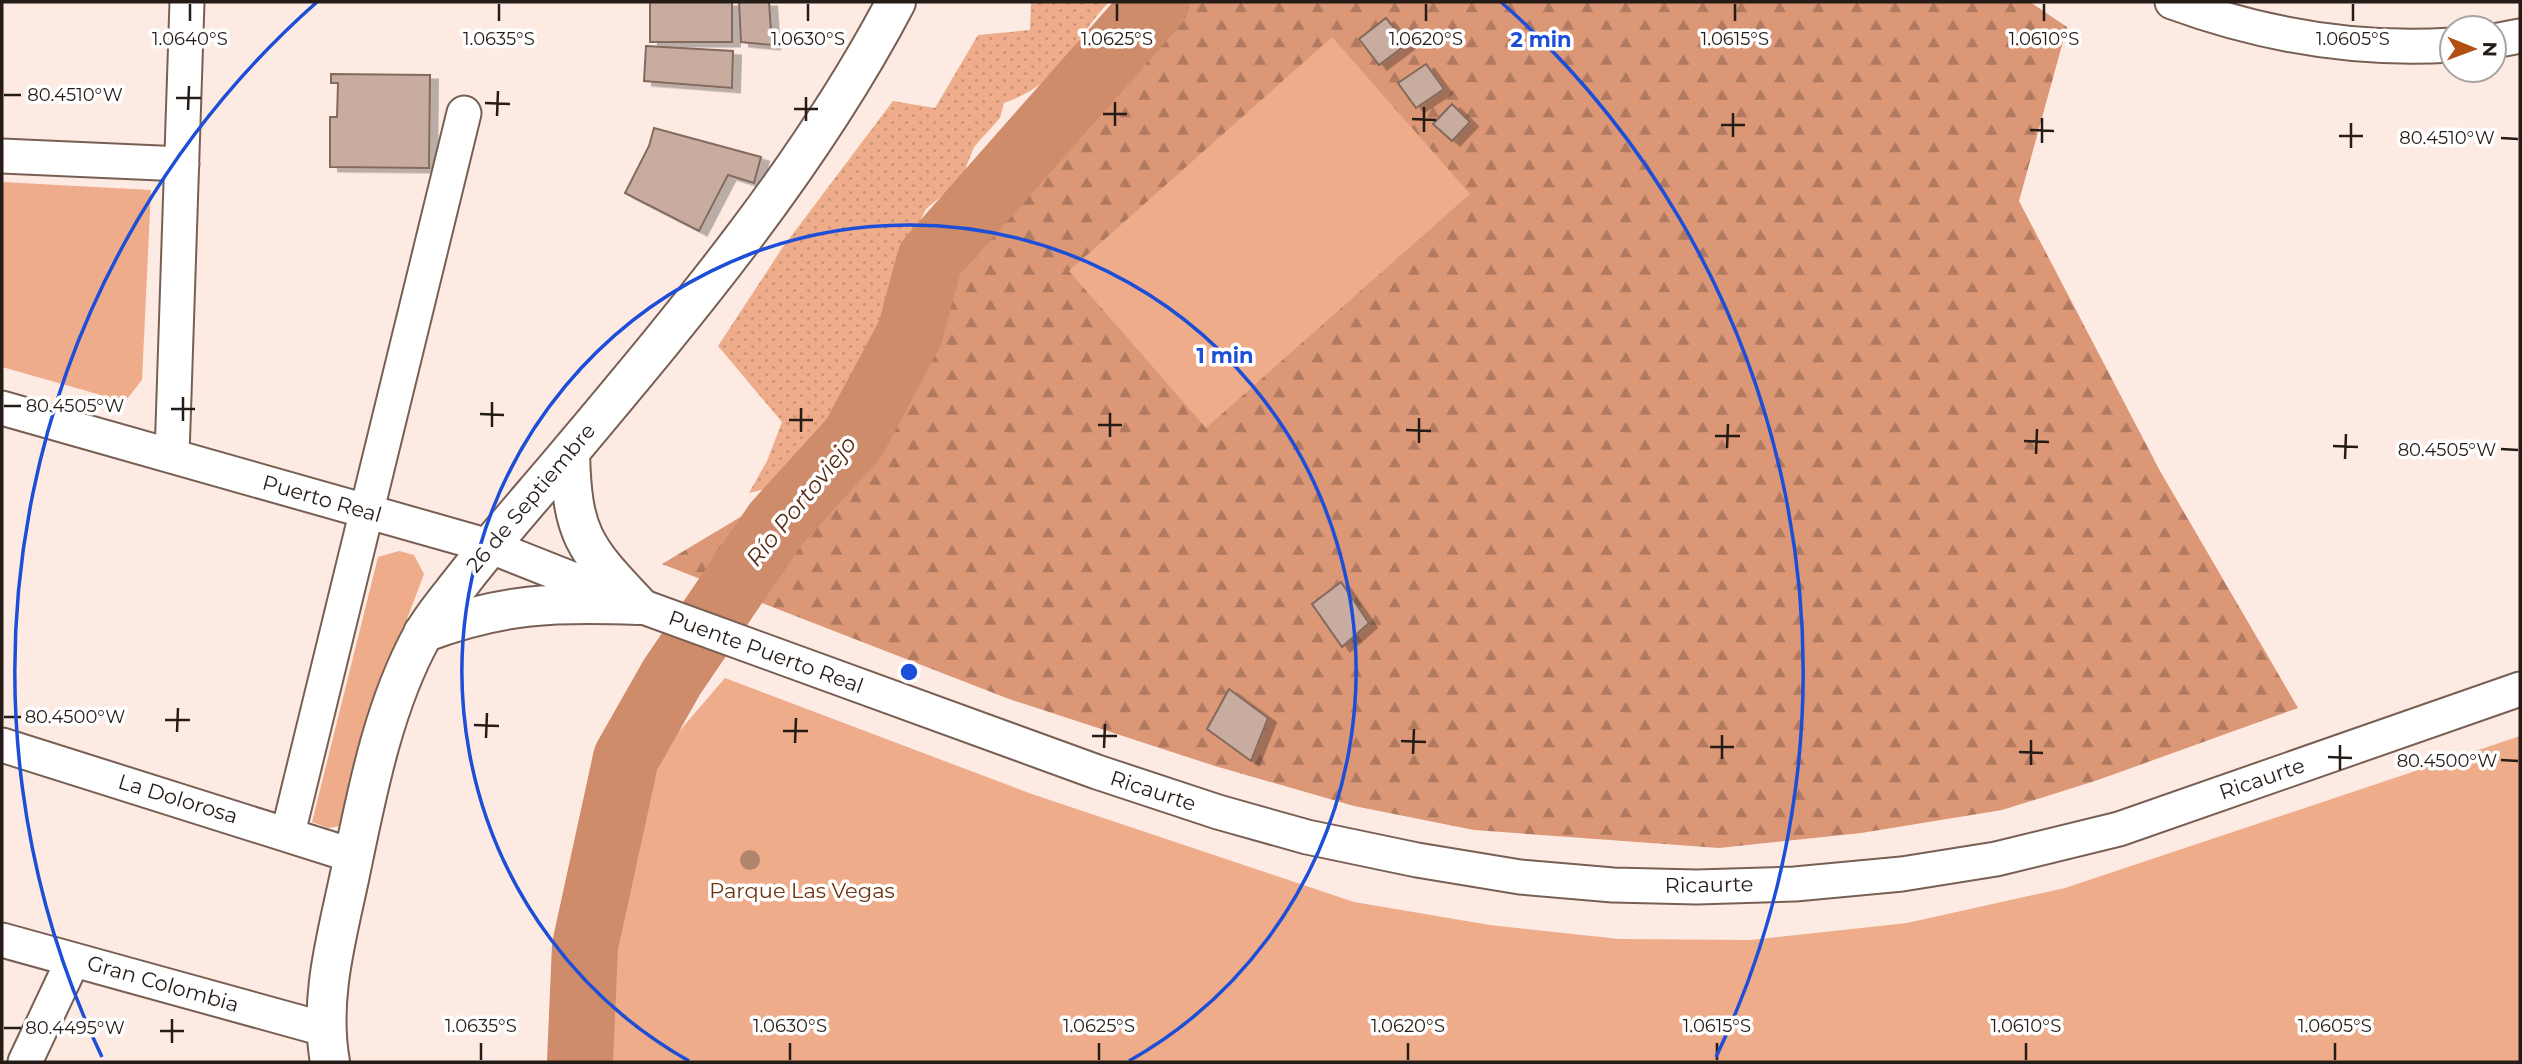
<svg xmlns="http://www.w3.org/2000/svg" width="2522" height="1064" viewBox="0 0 2522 1064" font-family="Montserrat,sans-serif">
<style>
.grass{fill:url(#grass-dots)}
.forest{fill:url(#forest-firs)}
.park{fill:#eeac8b}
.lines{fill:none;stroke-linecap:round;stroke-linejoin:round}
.river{stroke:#cf8c6a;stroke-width:66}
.building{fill:#c8ac9f;stroke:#836a5d;stroke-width:2;filter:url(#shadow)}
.minor-casing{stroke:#785f53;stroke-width:37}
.tertiary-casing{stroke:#785f53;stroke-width:42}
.minor{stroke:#fff;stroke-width:33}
.tertiary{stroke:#fff;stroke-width:38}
.tree{fill:#af856d}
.ticks{fill:none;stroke:#261c17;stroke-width:2.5}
.ring{fill:none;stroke:#1d4ed8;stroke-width:3.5}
.labels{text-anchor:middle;stroke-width:7;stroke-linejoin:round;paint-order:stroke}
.street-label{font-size:21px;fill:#261c17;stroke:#fff}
.park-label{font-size:21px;fill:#70320c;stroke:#fff}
.water-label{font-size:23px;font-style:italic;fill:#582b13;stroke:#fff}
.ticks-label{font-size:18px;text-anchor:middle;fill:#261c17;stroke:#fff;stroke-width:7;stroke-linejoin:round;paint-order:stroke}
.centre{fill:#1d4ed8;stroke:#fff;stroke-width:3.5}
.ring-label{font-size:21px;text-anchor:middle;font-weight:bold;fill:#1d4ed8;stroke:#fff;stroke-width:7;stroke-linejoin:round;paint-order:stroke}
</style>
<defs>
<pattern id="grass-dots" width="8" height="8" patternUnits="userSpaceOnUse" patternTransform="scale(1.75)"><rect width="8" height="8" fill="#eeac8b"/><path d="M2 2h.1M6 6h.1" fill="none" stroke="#cc9377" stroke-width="1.8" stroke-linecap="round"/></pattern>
<pattern id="forest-firs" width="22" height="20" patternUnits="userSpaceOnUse" patternTransform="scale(1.75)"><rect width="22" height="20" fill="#db9776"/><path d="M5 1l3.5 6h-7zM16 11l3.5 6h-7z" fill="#b17a60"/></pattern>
<filter id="shadow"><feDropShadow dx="8" dy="4.5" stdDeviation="0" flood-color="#0004"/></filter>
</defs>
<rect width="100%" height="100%" fill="#fdebe3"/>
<!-- grass -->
<path class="grass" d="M1031,2h78c-39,41 -45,80 -105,101l-4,15 -26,29 -13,33 -35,29 -29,58 -8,77 -56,86 -40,52 -44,11 18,-32 15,-39 -64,-76 65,-99 110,-146 42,7 43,-73 52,-5z"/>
<!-- forest -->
<path class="forest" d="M1189,2h841l37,25 -48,174 141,270 138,237 -200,72 -96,30 -141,23 -142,15 -245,-18 -120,-24 -139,-40 -206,-67 -347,-135 217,-130 76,-152 74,-105z"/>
<!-- park -->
<path class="park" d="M1332,37l138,157 -264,234 -137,-157z
M2,182l149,8 -9,190 -15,19h-12l-113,-32z
M399,551l15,4 10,19 -64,170 -19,82 -13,2 -16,-6 66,-265z
M725,678l304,115 325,109 136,23 129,14 132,1 156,-17 158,-35 455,-152v326h-1915l20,-181 38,-131z"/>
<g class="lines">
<!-- river -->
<path class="river" d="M580,1062l5,-116 41,-188 46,-81 104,-153 78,-86 56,-105 20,-74 227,-257"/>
</g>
<!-- building -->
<path class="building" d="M650,2h82v40h-82z
M739,2h30l3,43 -31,-3z
M1386,18l21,26 -28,21 -20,-26z
M646,46l87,5 -1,37 -88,-7z
M1426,64l18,25 -28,19 -18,-25z
M331,74l99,1 -1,93 -99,-1v-50h7l1,-34h-7z
M1452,104l18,18 -18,19 -19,-17z
M654,128l107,29 -7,26 -26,-8 -29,56 -74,-38 24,-47z
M1341,582l28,41 -27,24 -30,-43z
M1229,689l39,29 -17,43 -44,-32z"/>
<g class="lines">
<!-- minor casing -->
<g class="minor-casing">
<path id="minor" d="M2172,2c90,33 184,49 280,43
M2494,41l26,-5
M2,156l180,8
M2,408l487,138 149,59 459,167 121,40 89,25 110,23 103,17 93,8 84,2 98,-3 107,-10 94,-15 123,-30 401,-140
M172,456l15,-454
M2,745l352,111
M288,833l176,-720
M2,940l322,89
M25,1062l48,-102"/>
</g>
<!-- tertiary casing -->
<g class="tertiary-casing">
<path id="tertiary" d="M570,452c2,82 13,95 68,153
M423,633c79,-30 132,-31 215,-28
M330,1062c-11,-62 6,-122 19,-183 17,-81 33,-170 73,-243 10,-19 26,-37 40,-55 34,-44 71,-85 107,-128 119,-142 241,-287 327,-451"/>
</g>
<!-- minor -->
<use href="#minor" class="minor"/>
<!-- tertiary -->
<use href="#tertiary" class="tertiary"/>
</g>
<!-- trees -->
<circle class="tree" cx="750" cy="860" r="10"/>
<!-- ticks -->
<path class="ticks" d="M190,21v-17M499,21v-17M808,21v-17M1117,21v-17M1426,21v-17M1735,21v-17M2044,21v-17M2353,21v-17M4,95h17M176,98h25M485,103l25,1M794,109h24M188,110l1,-24M1103,114h24M497,116l1,-25M1412,119l24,1M806,121v-24M1721,125h24M1115,126v-24M2030,130l24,1M1424,132v-25M2339,136h24M1733,137v-24M2501,138l17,1M2042,143v-25M2351,148v-25M4,406h17M171,409h24M480,414l24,1M789,420h24M183,421v-24M1098,425h24M492,427v-25M1406,430l25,1M801,432v-24M1715,436h25M1110,437v-24M2024,441l25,1M1419,443v-25M2333,446l25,1M1727,448l1,-24M2501,449l17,1M2036,454l1,-25M2345,459l1,-25M4,717h17M165,720h25M474,725l25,1M783,731h25M177,732l1,-24M1092,736h25M486,738l1,-25M1401,741l25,1M795,743l1,-25M1710,747h24M1104,748l1,-24M2019,752l24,1M1413,754l1,-25M2328,757l24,1M1722,759v-24M2501,760l17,1M2031,765v-25M2340,770v-25M4,1028h17M160,1031h24M172,1043v-24M481,1060v-17M790,1060v-17M1099,1060v-17M1408,1060v-17M1717,1060v-17M2026,1060v-17M2335,1060v-17"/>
<!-- distance rings -->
<g class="ring">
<path d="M689 1061A447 447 0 1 1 1129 1061"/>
<path d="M102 1057A894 894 0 0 1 317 2M1501 2A894 894 0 0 1 1716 1057"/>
</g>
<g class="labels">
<!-- street labels -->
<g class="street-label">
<text transform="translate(531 498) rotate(-50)" y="7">26 de Septiembre</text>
<text transform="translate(322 499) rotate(16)" y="7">Puerto Real</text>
<text transform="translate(766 652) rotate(20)" y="7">Puente Puerto Real</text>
<text transform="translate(2262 779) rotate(-19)" y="7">Ricaurte</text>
<text transform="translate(1153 791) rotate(18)" y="7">Ricaurte</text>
<text transform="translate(178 799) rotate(17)" y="7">La Dolorosa</text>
<text transform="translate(1709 885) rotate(-1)" y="7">Ricaurte</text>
<text transform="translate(163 984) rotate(16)" y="7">Gran Colombia</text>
</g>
<!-- park labels -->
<g class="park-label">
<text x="802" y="898">Parque Las Vegas</text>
</g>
<!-- water labels -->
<g class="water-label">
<text transform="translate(801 501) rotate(-51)" y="8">Río Portoviejo</text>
</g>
</g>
<g class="ticks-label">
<text x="190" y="45">1.0640°S</text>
<text x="499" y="45">1.0635°S</text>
<text x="808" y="45">1.0630°S</text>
<text x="1117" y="45">1.0625°S</text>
<text x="1426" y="45">1.0620°S</text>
<text x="1735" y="45">1.0615°S</text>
<text x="2044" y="45">1.0610°S</text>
<text x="2353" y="45">1.0605°S</text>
<text x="75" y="101">80.4510°W</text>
<text x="2447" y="144">80.4510°W</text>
<text x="75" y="412">80.4505°W</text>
<text x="2447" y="456">80.4505°W</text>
<text x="75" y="723">80.4500°W</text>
<text x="2447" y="767">80.4500°W</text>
<text x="481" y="1032">1.0635°S</text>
<text x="790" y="1032">1.0630°S</text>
<text x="1099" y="1032">1.0625°S</text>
<text x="1408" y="1032">1.0620°S</text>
<text x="1717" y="1032">1.0615°S</text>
<text x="2026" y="1032">1.0610°S</text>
<text x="2335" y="1032">1.0605°S</text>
<text x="75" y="1034">80.4495°W</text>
</g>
<circle cx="909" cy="672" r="10" class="centre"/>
<g class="ring-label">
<text x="1541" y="47">2 min</text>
<text x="1225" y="363">1 min</text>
</g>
<!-- border -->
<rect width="2522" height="1064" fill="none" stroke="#261c17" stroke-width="7"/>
<!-- north arrow -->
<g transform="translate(2473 49) rotate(91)"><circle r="33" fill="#ffffff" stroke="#a8a4a2" stroke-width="2"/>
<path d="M0-5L12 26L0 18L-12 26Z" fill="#b15010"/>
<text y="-10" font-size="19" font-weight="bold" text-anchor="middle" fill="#261c17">N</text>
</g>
</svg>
